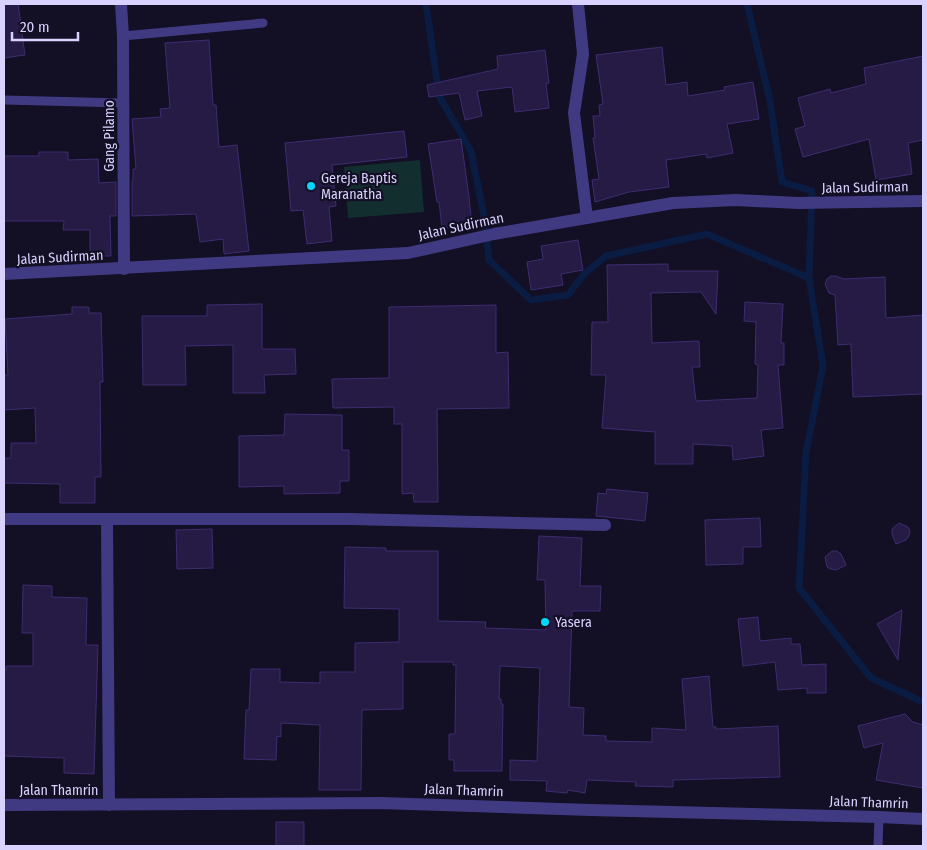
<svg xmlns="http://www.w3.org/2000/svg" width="927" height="850" viewBox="0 0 927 850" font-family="'Fira Sans Condensed',sans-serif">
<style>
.green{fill:#122e2e}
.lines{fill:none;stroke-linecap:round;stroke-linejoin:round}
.stream{stroke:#0a1c42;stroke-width:7}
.building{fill:#251b45;stroke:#3e2d71}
.service{stroke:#403a83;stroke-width:9}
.minor{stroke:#403a83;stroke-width:12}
.tertiary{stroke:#403a83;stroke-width:12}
.poi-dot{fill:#02d6fb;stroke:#130f24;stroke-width:2}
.labels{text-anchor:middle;stroke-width:4.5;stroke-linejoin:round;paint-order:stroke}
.street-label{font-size:14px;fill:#d9d2ff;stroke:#130f24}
.poi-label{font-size:14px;fill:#d9d2ff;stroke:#130f24;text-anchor:start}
</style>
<rect width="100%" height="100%" fill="#130f24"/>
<!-- green -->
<path class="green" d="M420,160l4,52 -76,6 -4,-51z"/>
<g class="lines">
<!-- stream -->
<path class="stream" d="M426,4l13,92 32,55 14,70 4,39 42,40 37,-5 17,-22 21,-17 101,-22 102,44 14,88 -17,87 -7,135 72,90 52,24
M747,4l23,97 12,81 30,9 -3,87"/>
</g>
<!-- building -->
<path class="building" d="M4,4h14l7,51 -21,3z
M209,40l4,65h3l3,42 18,-2 12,106 -25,3 -1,-15 -23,3 -4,-28 -64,2v-35h1v-12h3l-4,-50 29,-2 -1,-8 10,-1 -5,-65z
M662,47l4,38 21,-3 1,14 37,-6 -1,-3 29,-5 6,37 -32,5 6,29 -26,5 -1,-4 -40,6 3,27 -40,5 -34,10 -3,-22 7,-1 -6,-41h2l-2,-22h7l-1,-11 4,-1 -7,-49z
M545,50l4,33 -3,1 3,24 -34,4 -3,-25 -35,4 5,25 -17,4 -6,-27 -30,4 -2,-12 71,-16 -1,-13z
M923,56v84l-15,3 4,31 -36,6 -7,-41 -66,18 -8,-28 10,-3 -7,-28 32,-9 1,4 35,-9 -2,-16z
M404,131l3,26 -75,8 4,41 -7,1 3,34 -25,3 -4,-34 -12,1 -6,-68z
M461,139l8,58 3,28 -30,3 -3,-26h-2l-9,-58z
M39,152h29v8l30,-1 1,24 17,-1v34h-6l1,40h-21v-26h-27l1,-9h-60v-65h35z
M578,240l5,30 -22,4 2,11 -32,5 -4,-28 16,-3 -2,-13z
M668,264v7h50l-2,43 -15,-22 -50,1 1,50 47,-2 1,26h-8l4,34 61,-3 1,-33 -3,-1 1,-42 -12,-1 1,-19 38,2 -2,39h3v22h-6l5,63 -22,2 3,26 -31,4 -1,-14 -39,-2v20h-38v-32l-53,-4 4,-53h-15l1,-53h16l-1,-57z
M831,276h5l8,3 41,-2 1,41 37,-3v79l-70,3 -2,-53 -13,1 -3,-50 -6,-2 -4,-9 2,-5z
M262,304v45h33l1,25 -32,1 1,18h-32v-48l-48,1 1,39h-43l-1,-69h65v-11z
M496,305v48l12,-1 1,56 -72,1 1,93h-24l-1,-9 -11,1v-70h-8v-17l-61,1 -1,-29 57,-1v-71z
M72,307h17v6h12l2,69h-3l1,95h-6v26h-35v-19l-56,-1v-25h7v-15h25l-1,-35 -31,2v-35h4l-3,-56 67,-5z
M285,414l57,1v35h7v31h-9v12l-56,1v-8l-45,1v-51l45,-1z
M607,489l41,4 -3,28 -49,-5 2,-23 8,1z
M760,518l1,29h-18v17l-37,1 -1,-45z
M899,523l9,4 2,4 -1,5 -3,4 -10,4 -4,-10v-5z
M212,529l1,39 -36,1 -1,-39z
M539,536l43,2 -2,48h21l-1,25h-28l-3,96 15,1 -1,27 23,1v5l46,1v-14l34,2 -4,-51 27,-3 4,51h3v2l62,-3 2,51 -107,3v7l-38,-1 1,-4 -49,-2 -2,13 -17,-3 -1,3 -21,-2 1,-10 -37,-1v-20l27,1 3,-93 -40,-2 -1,33h2v5h2l-1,67h-48v-11h-5v-26h6l1,-69h-3v-3h-50v47l-41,1 -1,80h-42l1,-65 -39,-2v14l-4,-1 -1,24 -32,-1 2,-49h3l2,-41h29v13l40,1v-11h35v-29l44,-1v-33l-55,-1 1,-61 41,1v3h52v70l48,1 -1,6 61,2 -1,-50h-8z
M832,551h5l4,3 5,11 -10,5 -5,-1 -4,-2 -2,-10z
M23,585l29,1v11l35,1 -1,47h12l-4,129 -30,-1v-15l-60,-2v-86h2v-4h27v-33h-11z
M902,610l-4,50 -21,-36z
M758,617l2,24 31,-3v6h9l2,21 24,-1v29h-19v-5l-29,2 -3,-28 -32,4 -5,-47z
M905,714l8,8 10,3v63l-47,-8 7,-37 -19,5 -6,-22z
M276,822h28v24h-28z"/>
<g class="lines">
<!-- service -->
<path class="service" d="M123,36l140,-13
M4,100l120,3
M878,846l1,-29"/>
<!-- minor -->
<path class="minor" d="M121,4l2,32 1,233
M578,4l5,50 -9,59 13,105
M4,519h346l255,6
M107,520l2,285
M4,805l376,-2 210,7 289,7 44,2"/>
<!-- tertiary -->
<path class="tertiary" d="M4,274l404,-21 86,-19 179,-31 62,-3 63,3 125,-2"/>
</g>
<!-- markers -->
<g class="poi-dot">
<circle cx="311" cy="186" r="5"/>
<circle cx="545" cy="622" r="5"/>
</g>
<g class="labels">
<!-- street labels -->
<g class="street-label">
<text transform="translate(109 136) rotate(-90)" y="5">Gang Pilamo</text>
<text transform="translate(865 187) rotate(-1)" y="5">Jalan Sudirman</text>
<text transform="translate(461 226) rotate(-12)" y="5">Jalan Sudirman</text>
<text transform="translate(60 257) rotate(-3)" y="5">Jalan Sudirman</text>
<text x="59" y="795">Jalan Thamrin</text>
<text transform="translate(464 790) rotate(2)" y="5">Jalan Thamrin</text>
<text transform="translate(869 802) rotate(2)" y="5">Jalan Thamrin</text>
</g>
<!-- poi labels -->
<g class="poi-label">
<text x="321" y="183">Gereja Baptis<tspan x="321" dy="16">Maranatha</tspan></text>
<text x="555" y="627">Yasera</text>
</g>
</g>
<!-- border -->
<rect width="927" height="850" fill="none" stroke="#d9d2ff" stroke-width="10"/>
<!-- scale -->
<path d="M12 32v8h66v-8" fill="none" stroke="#d9d2ff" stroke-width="2.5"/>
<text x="20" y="32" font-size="15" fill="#d9d2ff" stroke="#130f24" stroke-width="4" paint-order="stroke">20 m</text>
</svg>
